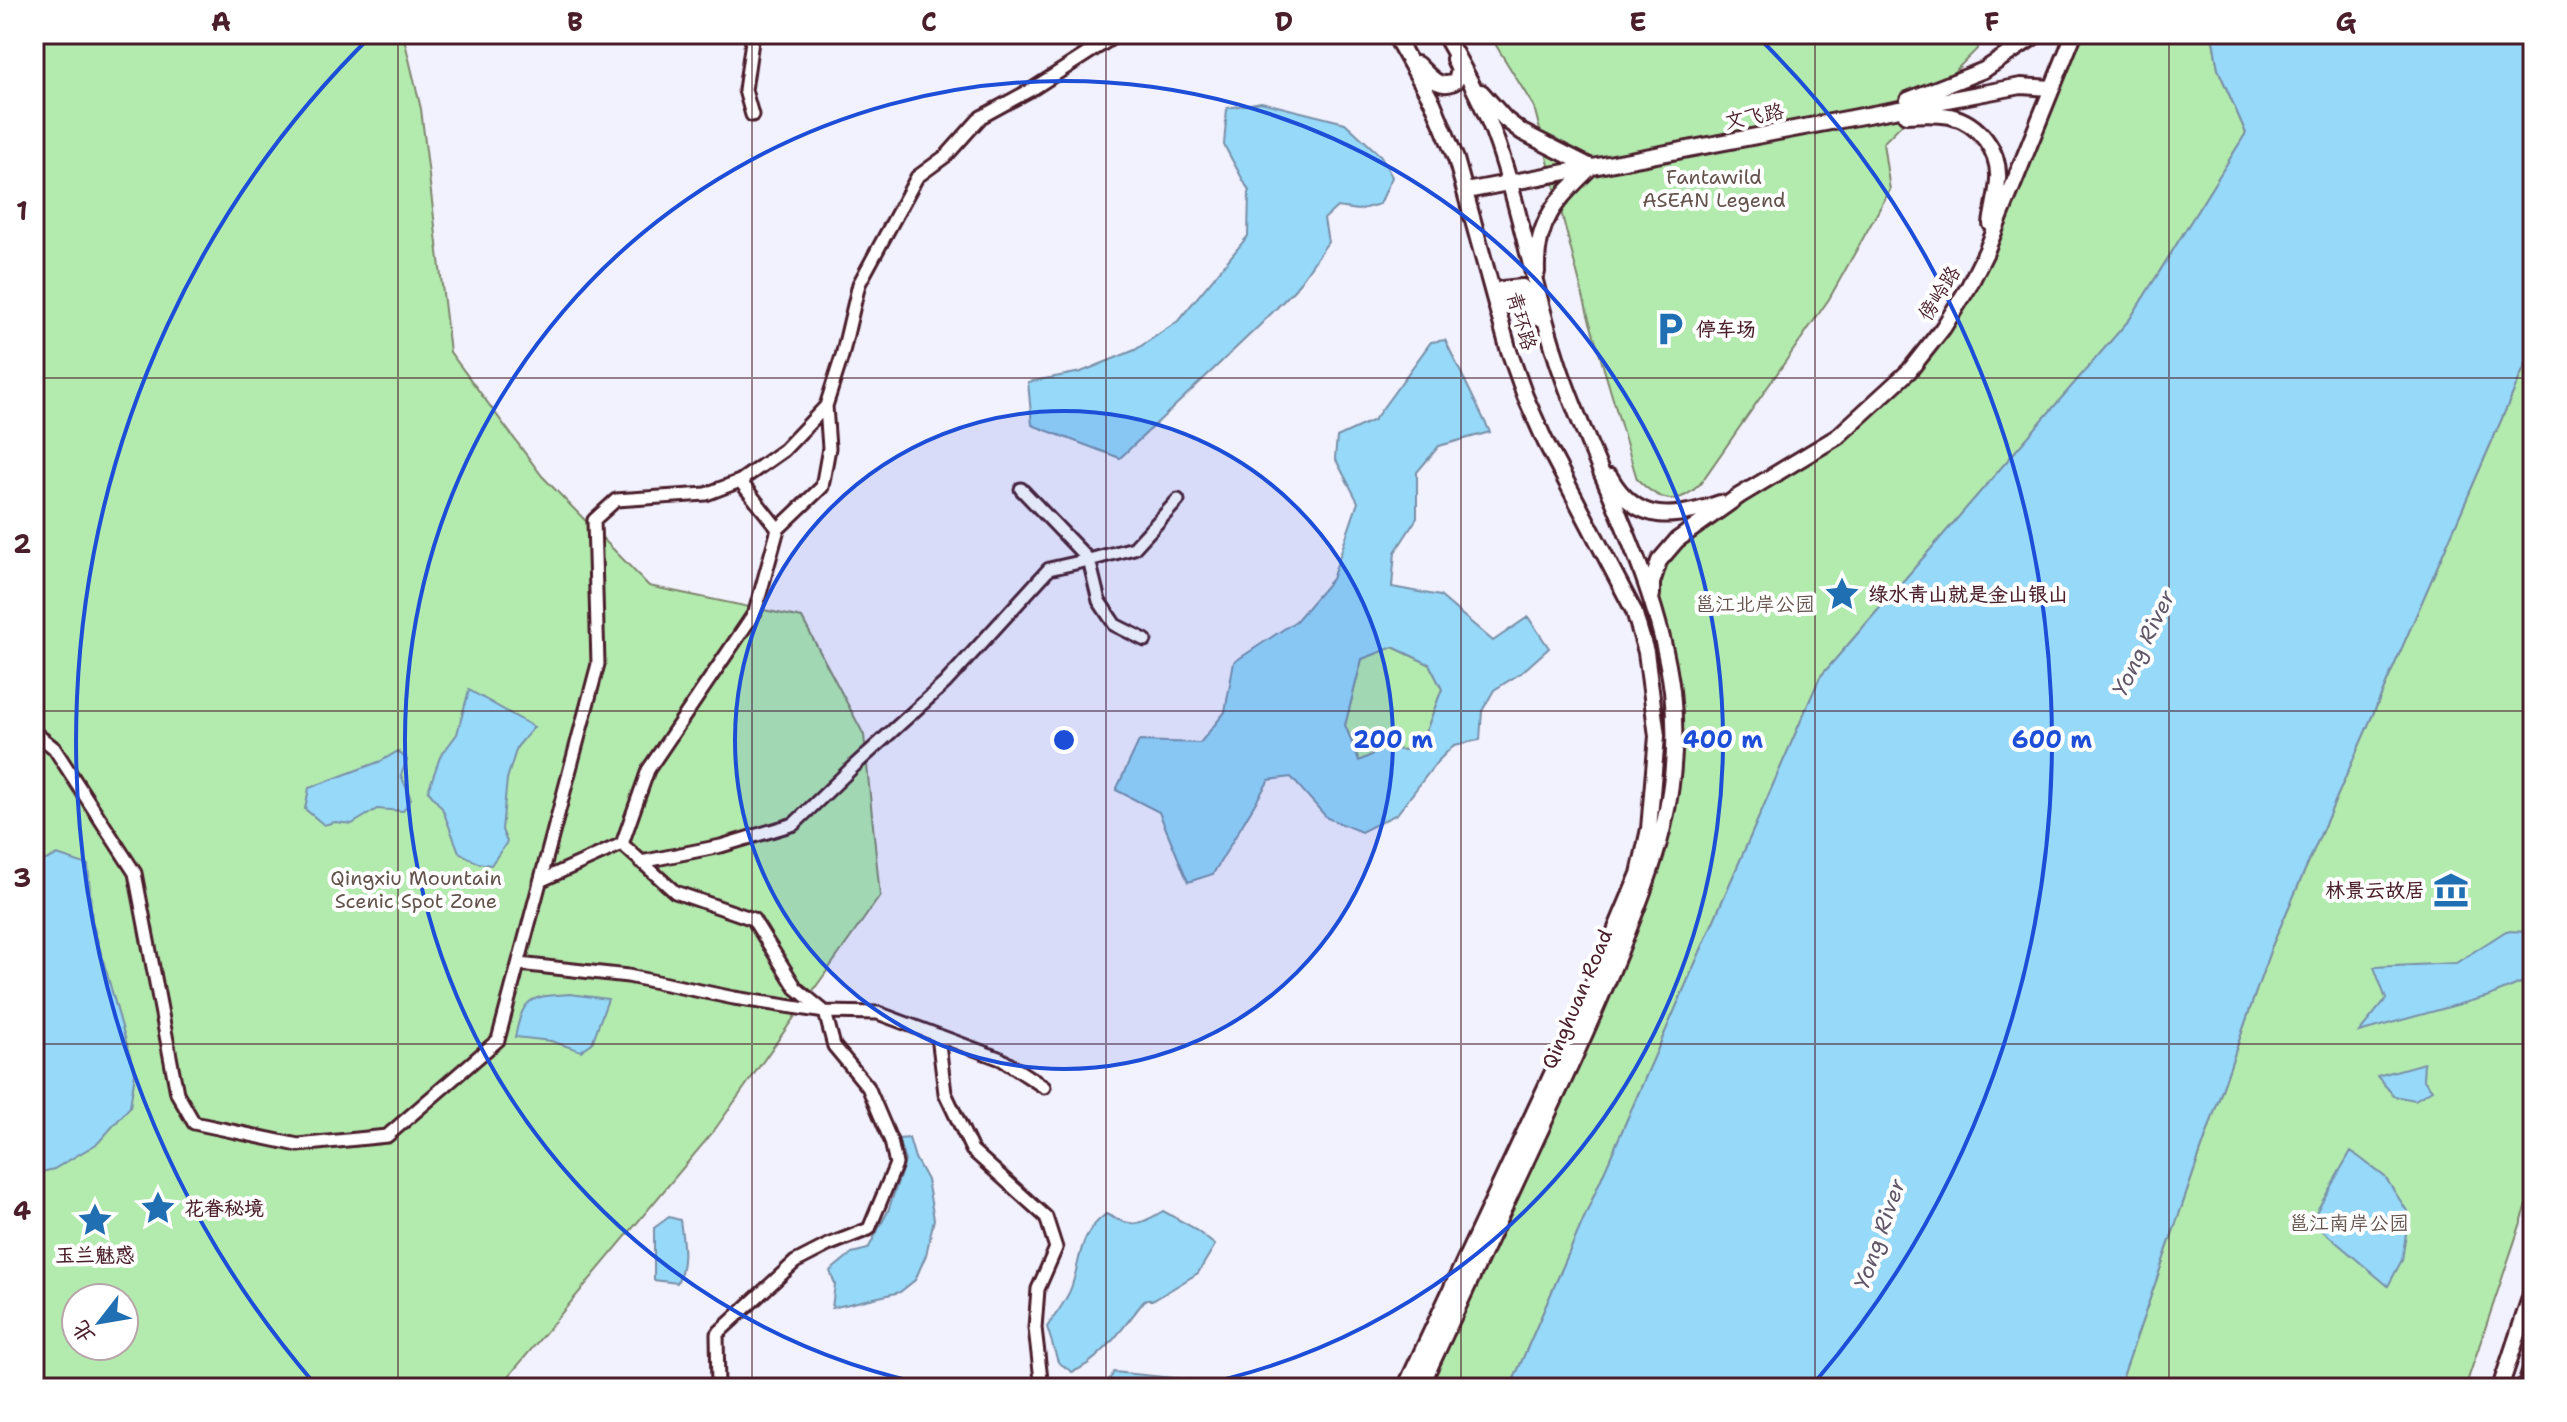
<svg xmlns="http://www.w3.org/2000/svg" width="2567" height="1422" viewBox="0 0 2567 1422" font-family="'Shantell Sans','LXGW WenKai TC',sans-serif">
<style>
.green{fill:#b3ebaf;stroke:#7e856d;stroke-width:2;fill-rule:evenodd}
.water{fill:#97d9f9;stroke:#788fa7;stroke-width:2;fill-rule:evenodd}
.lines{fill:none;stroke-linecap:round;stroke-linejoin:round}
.street-casing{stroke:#4a1f2b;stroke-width:17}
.secondary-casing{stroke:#4a1f2b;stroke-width:20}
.street{stroke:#fff;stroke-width:11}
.secondary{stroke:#fff;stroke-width:14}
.grid{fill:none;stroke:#4a1f2b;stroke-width:2;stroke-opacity:0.55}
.ring{fill:none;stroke:#1d4ed8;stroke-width:4}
.labels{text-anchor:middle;stroke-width:8;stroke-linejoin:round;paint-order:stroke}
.street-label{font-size:20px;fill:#4a1f2b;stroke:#fff}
.park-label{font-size:20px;fill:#64524c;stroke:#fff}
.poi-label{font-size:20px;font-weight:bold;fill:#4a1f2b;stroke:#fff;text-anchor:start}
.water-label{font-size:22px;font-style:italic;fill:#615769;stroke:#fff}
.centre{fill:#1d4ed8;stroke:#fff;stroke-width:4}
.ring-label{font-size:24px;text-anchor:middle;font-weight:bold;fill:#1d4ed8;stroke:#fff;stroke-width:8;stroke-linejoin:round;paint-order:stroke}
.neatline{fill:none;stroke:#4a1f2b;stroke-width:3}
.grid-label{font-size:26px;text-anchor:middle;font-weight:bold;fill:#4a1f2b}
</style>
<rect width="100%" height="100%" fill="#f2f1fe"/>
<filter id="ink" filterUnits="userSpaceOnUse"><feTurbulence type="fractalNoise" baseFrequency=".0125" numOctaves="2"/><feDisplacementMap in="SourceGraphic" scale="16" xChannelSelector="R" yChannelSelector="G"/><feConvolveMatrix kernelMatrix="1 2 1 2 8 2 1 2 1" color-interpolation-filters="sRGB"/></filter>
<g filter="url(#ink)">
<!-- green -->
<path class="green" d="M34,34h369l18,75 29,243 92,124 107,110 153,32 62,117 16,161 -167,236 -214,256h-465zM76,1298h48v48h-48z
M1489,34h494l-6,15 -94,94 7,47 -61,109 -129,185c-23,24 -41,17 -63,-5l-48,-160 -55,-212z
M2074,34h138l6,35 28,64 -116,186 -310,358 -310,711h-89l228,-507 26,-144 -24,-133 8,-43 218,-158 91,-115z
M2533,347v840l-68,201h-346l152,-440z
M1393,647l36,17 13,25 -16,42 -20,19 -22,-1 -25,12 -14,-36 17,-66z"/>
<!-- water -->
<path class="water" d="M2212,34h321v313l-262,601 -152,440h-609l310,-711 310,-358 116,-186 -28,-64z
M1261,102l84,21 36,33 11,21 -12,27 -22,6 -21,-3 -13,12 4,23 -33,47 -35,36 -140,133 -88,-33 -4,-43 53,-10 54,-22 43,-29 70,-85 1,-45 -25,-46 3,-37z
M1445,340l45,92 -51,14 -22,26v46l-22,34 -3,35 48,9 53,45 35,-24 21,31 -28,25 -27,17 -12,21 -2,29 -26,5 -17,17 -40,52 -36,18 -34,-14 -36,-41 -22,3 -56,94 -25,8 -29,-70 -43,-22 23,-49 61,2 25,-31 9,-50 62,-41 36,-42 26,-77 -23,-44 2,-21 37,-17 57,-78zM1393,647l36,17 13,25 -16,42 -20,19 -22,-1 -25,12 -14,-36 17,-66z
M469,690l65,37 -17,20 -10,32 -5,51 5,12 -16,23 -13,-2 -19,-11 -17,-44 -14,-17 12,-34 17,-23z
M398,751l9,9 -6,15 10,24 -8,12 -26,-2 -25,15 -17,-2 -11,3 -19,-16 4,-21 72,-27z
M57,855l31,10 4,56 43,152 -5,34 -32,36 -44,26 -20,5v-309z
M2506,931l27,1v46l-44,18 -130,36 27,-33 -12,-32 82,-4z
M570,994l38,5 -16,44 -11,8 -30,-10 -36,-4c9,-42 15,-40 55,-43z
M2424,1063l-1,16 9,11 -17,10 -21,-4 -17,-20z
M909,1138l6,20 12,22 7,39 -8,36 -11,25 -15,12 -68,16 3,-24 -5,-13 22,-18 16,-4 20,-38 17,-50 -7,-22z
M2351,1151l34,26 24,37 -7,46 -14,26 -77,-65z
M1163,1211l29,16 23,18 -17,28 -44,27h-9c-19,23 -45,63 -73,72l-14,-10 -11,-35c8,-12 19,-25 24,-39 11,-30 6,-52 35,-74 26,14 32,12 57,-3z
M669,1217l11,3c3,22 7,42 -3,63l-23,-3v-52z
M1114,1372l79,8 25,8h-114z"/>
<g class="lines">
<!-- street casing -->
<g class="street-casing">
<path id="street" d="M752,115l-7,-25 8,-56
M740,481l38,48
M1145,640l-30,-15 -16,-24 -10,-41 45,-12 44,-48
M34,732l20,16 81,125 42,220 17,30 104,22 89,-9 111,-96 100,-376 -4,-144 22,-20 90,-6 34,-13 44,-31 42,-44 16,-50 17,-72 58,-107 30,-22 34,-38 53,-29 84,-54
M622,844l53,48 78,27 43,69 29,24 53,1 123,46 43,28
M641,862l80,-16 73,-22 61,-59 90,-82 104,-114 40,-9 -68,-71
M542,880l80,-36 26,-74 107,-158 23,-83 44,-42 7,-39 -3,-42
M519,964l109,12 106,22 91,14 9,34 34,41 23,54 5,23 -27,65 -41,16 -33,17 -78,72 1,54
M938,1036l7,57 27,57 74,67 10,31 -18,41 -3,39 7,60"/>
</g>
<!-- secondary casing -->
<g class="secondary-casing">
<path id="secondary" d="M1394,34l39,69 23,56 52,189 17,48 20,45 89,170 12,41 11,84 -8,93 -10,45 -59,140 -175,374
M1417,64c12,11 22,27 39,17l3,-11 -5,-11
M1481,92l24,27 17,13 69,35
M1908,100l76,-30 54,-36
M1906,115c14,-1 30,-2 44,1 29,7 50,35 48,64 -1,15 -5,29 -7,44
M1466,191l555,-105 30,2
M1537,272c-2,-51 20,-72 54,-105
M1504,306l-2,-17 20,-2 16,31
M1610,477c27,48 65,42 110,26
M1652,595v-12l7,-22 18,-21 62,-44 98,-59 72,-66 34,-43 25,-40 18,-36 88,-218
M1420,1388c42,-90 84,-180 126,-270 26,-55 51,-110 74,-167 36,-90 63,-160 52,-260 -14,-113 -75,-215 -112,-322 -25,-73 -37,-151 -62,-224 -13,-39 -34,-76 -54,-111
M2500,1388l33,-99
M2525,1388l8,-26"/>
</g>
<!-- street -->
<use href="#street" class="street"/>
<!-- secondary -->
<use href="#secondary" class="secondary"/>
</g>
</g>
<!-- grid -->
<path class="grid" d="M398,34v1354M752,34v1354M1106,34v1354M1461,34v1354M1815,34v1354M2169,34v1354M34,378h2499M34,711h2499M34,1044h2499"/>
<!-- distance rings -->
<circle cx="1064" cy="740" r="329" fill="#1d4ed8" fill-opacity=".12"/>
<g class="ring">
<circle cx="1064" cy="740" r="329"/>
<path d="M944 1388A659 659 0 1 1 1184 1388"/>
<path d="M313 1382A988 988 0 0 1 372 35M1756 35A988 988 0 0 1 1815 1382"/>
</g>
<!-- icons -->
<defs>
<g id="parking-bare" transform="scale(2.76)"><path d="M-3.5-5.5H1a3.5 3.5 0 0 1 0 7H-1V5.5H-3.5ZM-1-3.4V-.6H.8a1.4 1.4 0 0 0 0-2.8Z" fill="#1f6fb2" stroke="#fff" stroke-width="2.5" paint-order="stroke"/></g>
<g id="sight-bare" transform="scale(2.76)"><path d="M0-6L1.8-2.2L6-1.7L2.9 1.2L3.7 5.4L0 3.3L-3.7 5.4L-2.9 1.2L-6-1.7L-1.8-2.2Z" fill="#1f6fb2" stroke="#fff" stroke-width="2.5" paint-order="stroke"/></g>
<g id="museum-bare" transform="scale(2.76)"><path d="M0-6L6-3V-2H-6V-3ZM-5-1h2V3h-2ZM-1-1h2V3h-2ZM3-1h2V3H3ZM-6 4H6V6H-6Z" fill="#1f6fb2" stroke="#fff" stroke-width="2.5" paint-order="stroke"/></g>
</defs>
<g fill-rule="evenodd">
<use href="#parking-bare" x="1670" y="329"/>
<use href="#sight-bare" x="1842" y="594"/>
<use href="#museum-bare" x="2451" y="890"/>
<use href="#sight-bare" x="158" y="1208"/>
<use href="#sight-bare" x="95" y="1220"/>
</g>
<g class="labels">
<!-- street labels -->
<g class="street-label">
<text transform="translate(1754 116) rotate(-11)" y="7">文飞路</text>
<text transform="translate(1939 293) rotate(-58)" y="7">傍岭路</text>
<text transform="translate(1522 321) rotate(74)" y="7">青环路</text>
<text transform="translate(1577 999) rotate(-67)" y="7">Qinghuan Road</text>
</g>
<!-- park labels -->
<g class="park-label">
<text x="1714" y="184">Fantawild<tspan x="1714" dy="23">ASEAN Legend</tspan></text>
<text x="1755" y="611">邕江北岸公园</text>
<text x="416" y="885">Qingxiu Mountain<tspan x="416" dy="23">Scenic Spot Zone</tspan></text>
<text x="2349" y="1230">邕江南岸公园</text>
</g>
<!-- poi labels -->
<g class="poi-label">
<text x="1696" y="336">停车场</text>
<text x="1868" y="601">绿水青山就是金山银山</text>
<text x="2425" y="897" text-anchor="end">林景云故居</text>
<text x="184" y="1215">花眷秘境</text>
<text x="95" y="1262" text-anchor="middle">玉兰魅惑</text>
</g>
<!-- water labels -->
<g class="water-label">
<text transform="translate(2143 643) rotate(-64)" y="8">Yong River</text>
<text transform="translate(1879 1234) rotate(-71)" y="8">Yong River</text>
</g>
</g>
<circle cx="1064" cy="740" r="12" class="centre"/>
<g class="ring-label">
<text x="1393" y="748">200 m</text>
<text x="1723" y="748">400 m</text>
<text x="2052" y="748">600 m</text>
</g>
<!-- margin -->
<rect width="2567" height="1422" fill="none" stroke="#fff" stroke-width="88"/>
<!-- north arrow -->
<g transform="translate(100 1322) rotate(239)"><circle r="38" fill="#ffffff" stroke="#b7a5aa" stroke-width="2"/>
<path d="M0-6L14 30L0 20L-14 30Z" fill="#1f6fb2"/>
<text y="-12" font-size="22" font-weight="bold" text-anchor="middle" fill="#4a1f2b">北</text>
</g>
<rect x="44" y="44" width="2479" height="1334" class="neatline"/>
<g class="grid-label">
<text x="221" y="31">A</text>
<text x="575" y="31">B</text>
<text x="929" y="31">C</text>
<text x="1284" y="31">D</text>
<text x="1638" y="31">E</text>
<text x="1992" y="31">F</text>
<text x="2346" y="31">G</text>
<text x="22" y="220">1</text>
<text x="22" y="553">2</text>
<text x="22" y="887">3</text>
<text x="22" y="1220">4</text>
</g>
</svg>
